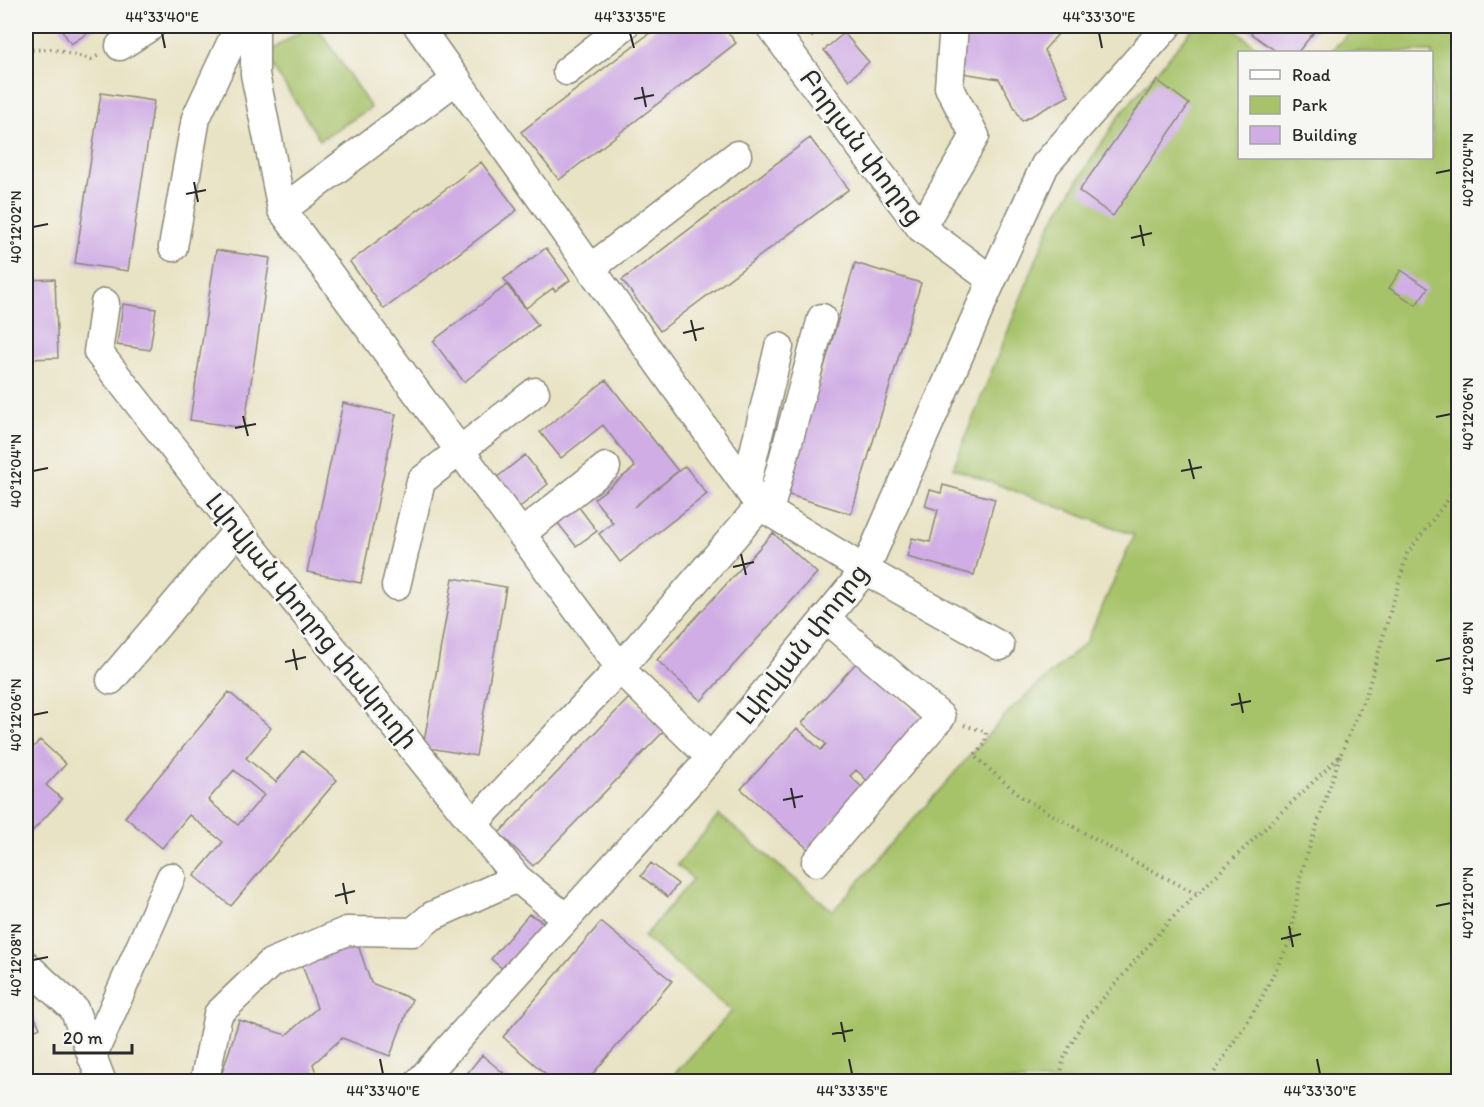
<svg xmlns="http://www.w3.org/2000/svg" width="1484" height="1107" viewBox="0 0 1484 1107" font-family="Itim,'Noto Sans Armenian',sans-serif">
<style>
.green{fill:#a7c36a;stroke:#69774a;stroke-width:1.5}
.building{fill:#d0ade5;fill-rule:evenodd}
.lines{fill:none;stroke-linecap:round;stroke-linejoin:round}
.minor-casing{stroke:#8a8778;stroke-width:31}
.path{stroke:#8a8778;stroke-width:4;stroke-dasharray:1.5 4.5;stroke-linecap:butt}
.minor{stroke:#fff;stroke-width:28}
.ticks{fill:none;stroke:#2b2b2b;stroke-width:2}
.labels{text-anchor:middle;stroke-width:5;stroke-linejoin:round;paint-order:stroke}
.street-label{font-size:26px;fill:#2b2b2b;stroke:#f6f6f2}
.neatline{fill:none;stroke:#2b2b2b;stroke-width:2}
.ticks-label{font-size:15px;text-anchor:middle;fill:#2b2b2b}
</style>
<rect width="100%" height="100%" fill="#f6f6f2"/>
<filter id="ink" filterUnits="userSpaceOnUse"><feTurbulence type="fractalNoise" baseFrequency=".0167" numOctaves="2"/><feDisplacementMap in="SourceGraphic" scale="12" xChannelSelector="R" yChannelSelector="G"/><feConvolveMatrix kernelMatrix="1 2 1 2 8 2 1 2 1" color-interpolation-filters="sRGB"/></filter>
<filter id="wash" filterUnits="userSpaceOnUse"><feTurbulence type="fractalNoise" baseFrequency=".008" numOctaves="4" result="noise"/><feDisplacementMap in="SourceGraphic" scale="24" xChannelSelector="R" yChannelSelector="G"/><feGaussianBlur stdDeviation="1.35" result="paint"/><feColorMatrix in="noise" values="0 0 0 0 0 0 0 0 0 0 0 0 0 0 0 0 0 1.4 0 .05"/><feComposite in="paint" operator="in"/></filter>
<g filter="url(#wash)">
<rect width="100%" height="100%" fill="#e9e3c5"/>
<!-- green -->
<path class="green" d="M309,26h8l54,82 -51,32 -55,-86z
M1195,26h36l31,26h-22v106h192v-106h-102l26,-26h102v1055h-790l64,-70 -88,-74 49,-58 -16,-14 42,-50 114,96 176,-200 78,-70 47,-106 -181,-67 98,-245 68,-107z"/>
<g id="blocks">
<!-- building -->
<path class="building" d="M59,26h40l-28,18z
M437,26h20l-13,9z
M659,26h64l13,17 -177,137 -38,-48z
M964,26h101l-21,24 25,46 -47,25 -23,-42 -43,-7z
M1241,26h78l-21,26h-21z
M844,33l25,29 -20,18 -25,-30z
M1157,80l32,24 -76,112 -34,-25z
M101,93l53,8 -26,170 -53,-8z
M810,138l39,51 -189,142 -38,-51z
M481,162l36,48 -133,99 -34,-47z
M546,248l24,32 -15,11 -2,-3 -27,20 -22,-29z
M216,250l54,8 -26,170 -54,-8z
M855,263l66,20 -70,231 -65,-20z
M1401,270l27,18 -12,17 -27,-17z
M55,279l3,79 -32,1v-79z
M507,285l31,40 -74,57 -31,-41z
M123,304l33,5 -6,41 -33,-5z
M606,380l72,91 -44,36 51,-41 22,28 -87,68 -21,-28 14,-11 -19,-24 41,-32 -32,-42 -42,33 -21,-26z
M343,403l53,11 -35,169 -54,-11z
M525,455l23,29 -28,23 -24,-29z
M943,485l52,14 -21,76 -67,-18 5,-19 18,4 8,-32 -13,-4 5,-16 11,3z
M578,506l19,25 -21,15 -19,-24z
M773,533l44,40 -116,128 -44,-41z
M453,578l53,9 -30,169 -53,-9z
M857,662l68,60 -55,61 -14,-13 -6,6 13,12 -55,61 -67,-60 56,-61 24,22 5,-6 -24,-21z
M229,692l42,36 -25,30 30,24 26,-31 35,29 -106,126 -37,-30 29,-34 -34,-27 -27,33 -37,-31zM234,770l30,25 -26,30 -30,-25z
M629,698l35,33 -131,135 -34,-33z
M40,740l26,24 -20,21 16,14 -36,39v-83z
M651,863l27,21 -10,13 -27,-21z
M529,914l18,10 -42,47 -14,-12z
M601,922l71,59 -86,101h-31l-52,-45z
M357,942l14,41 41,16 -22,57 -48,-18 -29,26 6,18h-71l-26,-9 17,-53 47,15 31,-27 -16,-47z
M26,998l14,30 -14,7z
M482,1055l32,27h-54z"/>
</g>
</g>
<g filter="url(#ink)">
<use href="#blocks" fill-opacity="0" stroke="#8a8778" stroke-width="1.5"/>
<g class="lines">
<!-- minor casing -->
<g class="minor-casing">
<path id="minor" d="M255,26v48l27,136 342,463 87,85
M418,26l342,480 105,64 135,76
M770,26l151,202 71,52
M120,46l31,-20
M567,71l57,-45
M282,210l175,-131
M921,228l54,-92 -26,-49 5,-61
M173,247l23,-129 43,-92
M591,268l146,-113
M105,303l-7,49 140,178 279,348 49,40
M746,486l33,-139
M769,511l53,-193
M521,534l85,-67
M396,586l25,-105 114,-89
M111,680l127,-150
M474,823l146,-155 140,-162
M816,862l125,-145 -116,-99
M26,965l48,44 28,73
M92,1057l79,-180
M206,1082l-1,-3 13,-65 53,-51 76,-32 66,1 19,-16 85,-38
M419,1082l292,-324 154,-188 127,-290 53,-115 122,-139"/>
</g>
<!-- path -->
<path class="path" d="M811,37l13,-11
M26,50l26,-1 39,10 7,-3
M964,725l22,7 -1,12 -11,12 49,42 103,59 71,37
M1060,1082l3,-22 19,-37 89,-104 169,-163 27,-64 40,-138 51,-68
M1208,1082l51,-79 31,-62 11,-68 39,-117"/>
<!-- minor -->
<use href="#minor" class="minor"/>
</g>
</g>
<!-- ticks -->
<path class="ticks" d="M162,33l3,15M630,33l4,15M1099,33l3,15M642,87l4,20M634,99l20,-4M1436,173l15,-3M194,182l4,20M186,194l20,-4M1140,225l4,21M33,227l15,-3M1131,238l21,-5M691,320l5,21M683,333l21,-5M243,416l5,20M1436,417l15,-3M235,428l21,-4M1189,459l5,20M33,471l15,-3M1181,471l21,-4M741,554l5,21M733,567l21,-5M293,649l4,21M1436,661l15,-3M285,662l21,-5M1239,693l4,20M1231,705l20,-4M33,715l15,-3M791,788l4,20M783,800l20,-4M343,883l4,21M335,896l20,-5M1436,906l15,-3M1289,926l4,21M1281,939l20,-5M33,960l15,-3M841,1022l4,20M832,1034l21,-4M380,1059l3,15M849,1059l3,15M1317,1059l3,15"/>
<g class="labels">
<!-- street labels -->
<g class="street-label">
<text transform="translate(862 147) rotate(53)" y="9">Բորյան փողոց</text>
<text transform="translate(312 621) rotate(51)" y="9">Լվովյան փողոց փակուղի</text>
<text transform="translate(802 644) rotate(-52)" y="9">Լվովյան փողոց</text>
</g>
</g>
<!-- margin -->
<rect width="1484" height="1107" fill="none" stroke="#f6f6f2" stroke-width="66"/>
<!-- legend -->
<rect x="1238" y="51" width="195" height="108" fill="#f6f6f2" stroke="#a5a5a2" stroke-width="1.5"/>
<rect x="1250" y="70" width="30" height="9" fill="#ffffff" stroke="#a5a5a2" stroke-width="1.5"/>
<text x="1292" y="81" font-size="18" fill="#2b2b2b">Road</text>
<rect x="1250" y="96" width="30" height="18" fill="#a7c36a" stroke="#a5a5a2" stroke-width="1.5"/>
<text x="1292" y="111" font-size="18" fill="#2b2b2b">Park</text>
<rect x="1250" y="126" width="30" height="18" fill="#d0ade5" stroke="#a5a5a2" stroke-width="1.5"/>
<text x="1292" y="141" font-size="18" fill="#2b2b2b">Building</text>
<!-- scale -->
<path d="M54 1044v9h78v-9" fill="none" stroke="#2b2b2b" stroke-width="3"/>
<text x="63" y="1044" font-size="18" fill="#2b2b2b" stroke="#f6f6f2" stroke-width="4.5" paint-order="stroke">20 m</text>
<rect x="33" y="33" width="1418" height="1041" class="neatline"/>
<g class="ticks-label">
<text x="162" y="22">44°33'40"E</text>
<text x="630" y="22">44°33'35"E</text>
<text x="1099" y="22">44°33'30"E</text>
<text transform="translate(1468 170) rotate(-90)" y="5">40°12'04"N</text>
<text transform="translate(16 227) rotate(-90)" y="5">40°12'02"N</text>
<text transform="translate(1468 414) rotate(-90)" y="5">40°12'06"N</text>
<text transform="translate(16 471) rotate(-90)" y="5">40°12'04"N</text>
<text transform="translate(1468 658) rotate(-90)" y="5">40°12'08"N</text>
<text transform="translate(16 715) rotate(-90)" y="5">40°12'06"N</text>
<text transform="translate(1468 903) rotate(-90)" y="5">40°12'10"N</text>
<text transform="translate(16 960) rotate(-90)" y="5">40°12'08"N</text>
<text x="383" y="1096">44°33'40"E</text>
<text x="852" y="1096">44°33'35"E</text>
<text x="1320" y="1096">44°33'30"E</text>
</g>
</svg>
